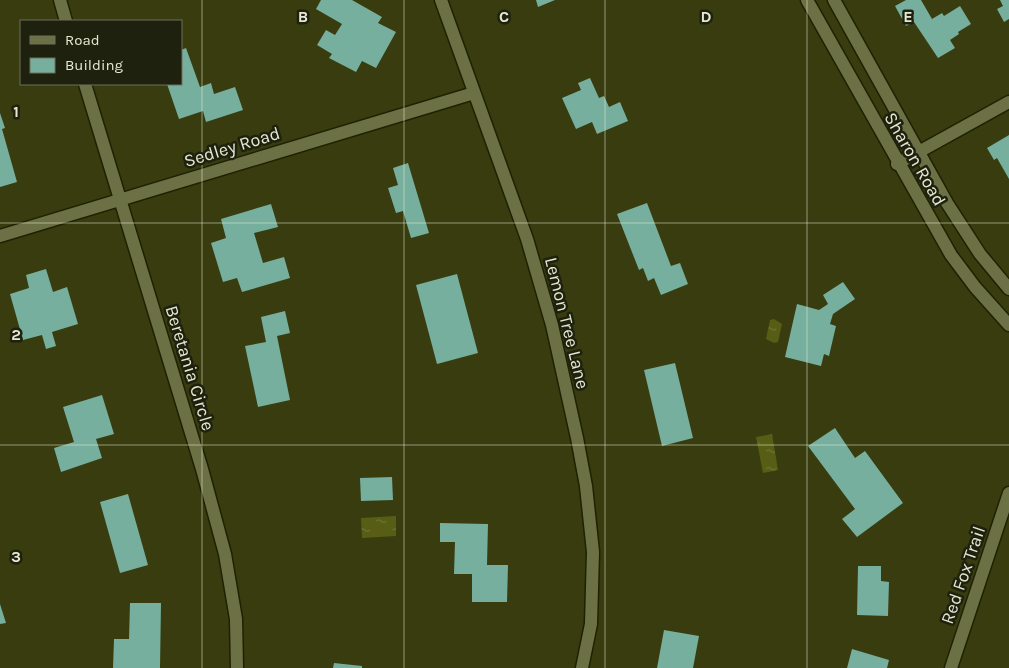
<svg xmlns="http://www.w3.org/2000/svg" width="1009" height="668" viewBox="0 0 1009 668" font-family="Karla,sans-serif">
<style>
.water{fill:url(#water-ripples)}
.building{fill:#76af9e}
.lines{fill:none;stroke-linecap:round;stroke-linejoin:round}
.minor-casing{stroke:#1f2202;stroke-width:15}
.secondary-casing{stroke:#1f2202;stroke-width:15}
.minor{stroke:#6c7145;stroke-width:12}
.secondary{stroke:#6c7145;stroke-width:12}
.grid{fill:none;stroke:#e5e9d1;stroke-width:1;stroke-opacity:0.55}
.labels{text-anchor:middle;stroke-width:5;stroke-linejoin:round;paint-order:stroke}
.street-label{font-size:18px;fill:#e5e9d1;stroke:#1f210f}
.grid-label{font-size:16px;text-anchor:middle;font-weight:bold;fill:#e5e9d1;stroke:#1f210f;stroke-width:5;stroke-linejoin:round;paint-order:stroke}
</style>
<defs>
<pattern id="water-ripples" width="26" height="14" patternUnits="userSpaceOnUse" patternTransform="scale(1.25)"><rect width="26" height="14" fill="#575d15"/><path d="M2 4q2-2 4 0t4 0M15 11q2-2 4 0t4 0" fill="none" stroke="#6f7436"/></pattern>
</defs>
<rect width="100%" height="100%" fill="#383c0f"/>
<!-- water -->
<path class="water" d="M774,319l8,5 -4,18 -4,1 -8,-4 4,-19z
M772,434l6,36 -15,3 -7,-36z
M396,516v20l-34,2 -1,-20z"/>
<!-- building -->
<path class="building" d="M321,0h31l30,17 -4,6 18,9 -20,36 -14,-7 -6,11 -27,-14 3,-4 -15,-9 9,-15 9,5 7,-11 -26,-15z
M536,0h19l-17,7z
M906,0h15l11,19 10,-6 2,3 16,-10 11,18 -13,8 1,2 -9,6 5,8 -17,10 -24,-36 -8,4 -11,-20z
M1000,0h9v19l-5,3 -7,-13 6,-3z
M186,48l14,39 11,-4 3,11 21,-7 8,23 -37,12 -3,-11 -24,8 -12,-35h14v-34z
M590,78l9,20 5,-2 5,11 11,-5 8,19 -31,13 -5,-12 -16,7 -14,-31 19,-8 -3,-7z
M0,113l5,15 -3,1 15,53 -17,5z
M1009,135v44l-12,-21 -3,2 -7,-12z
M408,163l21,70 -18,5 -8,-27 -7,2 -8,-25 10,-3 -5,-17z
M647,203l24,63 9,-3 8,21 -27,11 -7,-17 -6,3 -5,-13 -4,2 -22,-56z
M271,204l7,23 -24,6 9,30 21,-6 6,21 -48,14 -5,-14 -14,4 -12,-39 15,-5 -5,-19z
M46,269l7,23 14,-5 11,37 -26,8 4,14 -10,3 -4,-14 -19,5 -13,-46 19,-6 -3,-13z
M457,274l21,79 -41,11 -21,-79z
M843,282l12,17 -22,15 -3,10 6,2 -7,30 -5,-2 -3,12 -36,-9 12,-53 22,6 9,-6 -5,-9z
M285,311l5,22 -13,3 13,64 -32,7 -13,-61 21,-4 -5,-25z
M675,363l18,75 -31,8 -18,-76z
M102,395l12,39 -18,5 6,19 -41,14 -7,-24 20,-6 -11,-35z
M835,428l20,30 10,-7 38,52 -46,34 -15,-18 13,-10 -47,-63z
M392,477l1,23 -32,1 -1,-23z
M128,494l20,71 -28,8 -20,-71z
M440,523l48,1 -1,41h21l-1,37h-35v-28h-18l1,-32h-15z
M858,566h23v15l8,1 -1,34 -31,-1z
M130,603h31l-1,65h-47l1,-29h15z
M0,604l6,19 -6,1z
M664,630l35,6 -6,32h-36z
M852,649l37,11 -2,8h-40z
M334,663l28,3v2h-29z"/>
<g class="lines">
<!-- minor casing -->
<g class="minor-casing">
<path id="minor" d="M60,0l6,21
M441,0l86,239 25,86 25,113 9,48 7,66 -2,72 -9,44
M85,84l117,385 23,85 11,65 1,49
M897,164l112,-62
M0,236l474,-143
M951,668l58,-175"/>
</g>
<!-- secondary casing -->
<g class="secondary-casing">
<path id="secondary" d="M807,0l144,255 24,32 34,38
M834,0l113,203 33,51 29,35"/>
</g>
<!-- minor -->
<use href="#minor" class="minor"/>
<!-- secondary -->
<use href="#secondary" class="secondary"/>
</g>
<!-- grid -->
<path class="grid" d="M202,0v668M404,0v668M605,0v668M807,0v668M0,223h1009M0,445h1009"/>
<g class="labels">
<!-- street labels -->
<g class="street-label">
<text transform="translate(232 147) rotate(-17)" y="6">Sedley Road</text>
<text transform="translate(915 159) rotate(60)" y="6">Sharon Road</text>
<text transform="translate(567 323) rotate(76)" y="6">Lemon Tree Lane</text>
<text transform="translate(190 368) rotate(73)" y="6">Beretania Circle</text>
<text transform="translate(963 575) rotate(-71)" y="6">Red Fox Trail</text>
</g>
</g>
<g class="grid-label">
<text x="303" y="22">B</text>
<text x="504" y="22">C</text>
<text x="706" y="22">D</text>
<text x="908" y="22">E</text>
<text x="16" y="117">1</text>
<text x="16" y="340">2</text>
<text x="16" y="562">3</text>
</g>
<!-- legend -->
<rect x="20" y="20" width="162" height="65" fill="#1f210f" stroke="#6e715d"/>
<rect x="30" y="36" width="25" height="8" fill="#6c7145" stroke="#6e715d"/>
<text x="65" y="45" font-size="15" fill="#e5e9d1">Road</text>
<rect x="30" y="58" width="25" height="15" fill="#76af9e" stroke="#6e715d"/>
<text x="65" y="70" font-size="15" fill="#e5e9d1">Building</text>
</svg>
